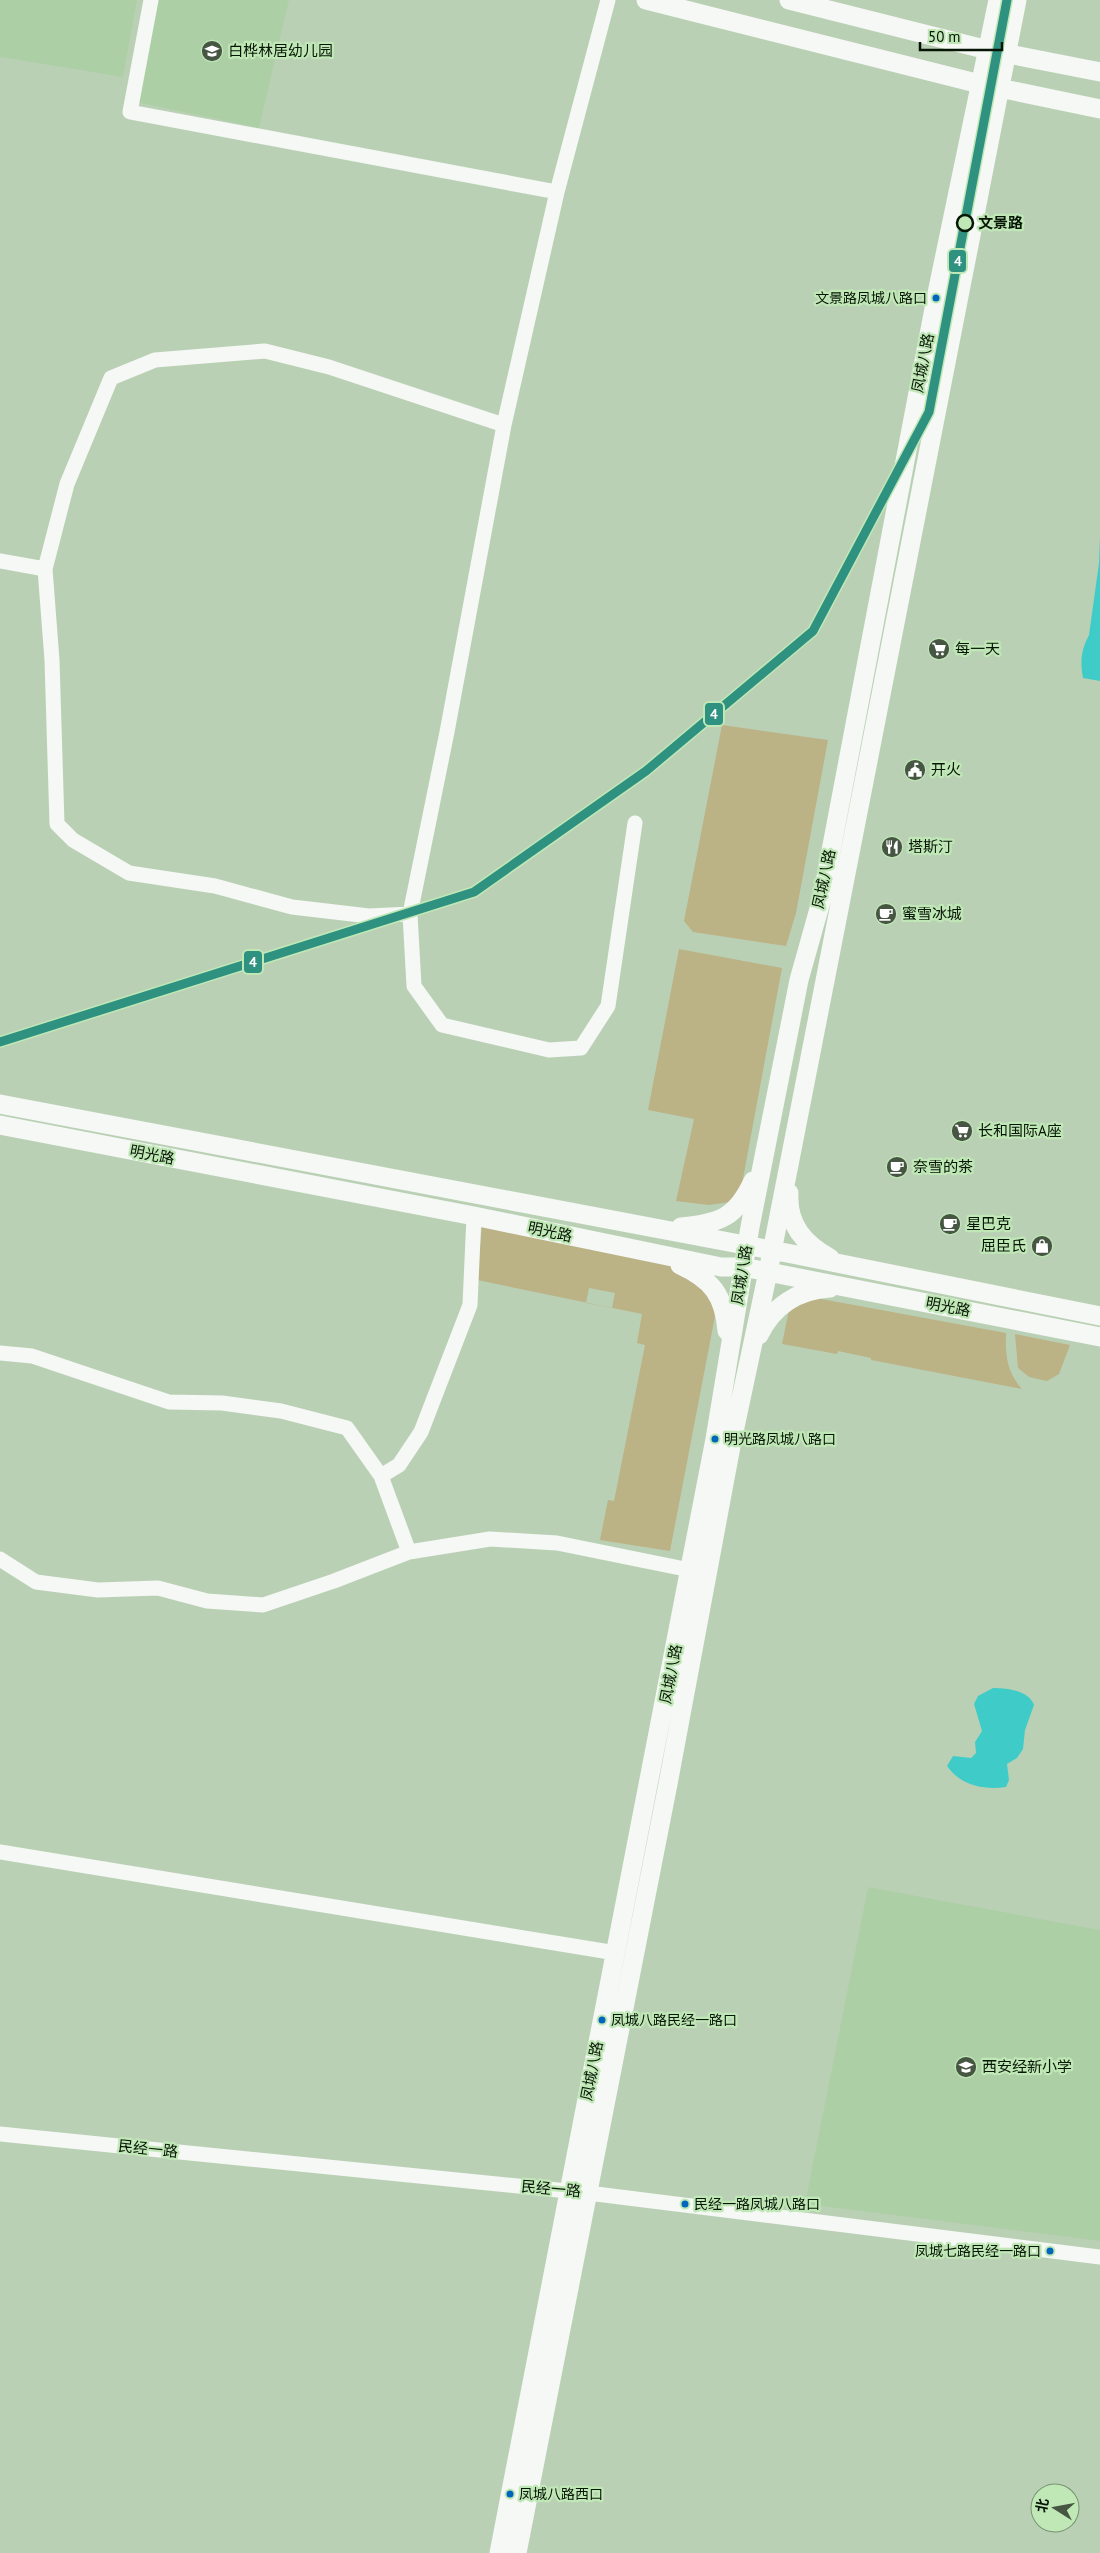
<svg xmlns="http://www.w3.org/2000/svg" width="1100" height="2553" viewBox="0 0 1100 2553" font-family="'PT Sans','Noto Sans SC',sans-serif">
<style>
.built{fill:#adcfa6}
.green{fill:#bbb286;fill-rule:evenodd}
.water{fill:#3fccc9}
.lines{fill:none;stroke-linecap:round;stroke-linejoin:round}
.minor{stroke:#f5f8f4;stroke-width:15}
.major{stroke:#f5f8f4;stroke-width:19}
.metro-1-casing{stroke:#c0e8b7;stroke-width:12}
.metro-1{stroke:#2f917f;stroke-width:9}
.stop-dot{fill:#c0e8b7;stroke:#071505;stroke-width:2.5}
.bus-dot{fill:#0065bd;stroke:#c0e8b7;stroke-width:2}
.labels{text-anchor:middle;stroke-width:4.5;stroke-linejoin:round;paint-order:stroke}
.bus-label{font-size:14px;fill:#071505;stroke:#c0e8b7;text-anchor:start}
.poi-label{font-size:15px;fill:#071505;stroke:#c0e8b7;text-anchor:start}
.stop-label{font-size:15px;font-weight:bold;fill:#071505;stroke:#c0e8b7;text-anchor:start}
.street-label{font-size:15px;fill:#071505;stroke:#c0e8b7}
.line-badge{stroke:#c0e8b7;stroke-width:2}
.badge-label{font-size:14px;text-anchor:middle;font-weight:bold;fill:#fff}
</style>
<rect width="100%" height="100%" fill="#bad0b5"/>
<!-- built -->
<path class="built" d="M0,0h137l-14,77 -123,-20z
M157,0h132l-30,128 -123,-26z
M868,1887l232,43v311l-295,-37z"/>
<!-- green -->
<path class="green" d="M722,725l106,15 -32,173 -10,33 -93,-14 -9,-11z
M679,949l103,19 -40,216 -12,18 -21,3 -33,-4 18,-82 -46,-9z
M482,1225l203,39 32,25 -2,27 -45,235 -70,-11 8,-40 6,1 31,-156 -8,-2 5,-29 -165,-34zM589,1288l26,5 -3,15 -26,-5z
M816,1298l190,35c-1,22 1,39 16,56l-151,-29v-2l-33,-7 -1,3 -55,-10 7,-34z
M1015,1334l55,11 -11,29 -12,7 -18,-4 -11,-9z"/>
<!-- water -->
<path class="water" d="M1100,537v144l-17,-3c-3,-17 -2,-28 6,-43l10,-72z
M993,1688c13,0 36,2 41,17l-9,25 -2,19 -6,9 -10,6 2,16 -3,7c-22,3 -45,-1 -59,-21l6,-10 18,2 5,-5 -1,-11 7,-11 -8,-27 4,-8z"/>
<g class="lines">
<!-- minor -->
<path class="minor" d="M151,0l-21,112 427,80 51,-192
M557,192l-53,233 -57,307 -37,182 4,72 28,39 107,25 32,-2 27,-42 27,-183
M0,561l45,8
M410,914l-41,2 -77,-9 -77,-21 -86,-13 -56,-33 -16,-16 -5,-164 -7,-91 22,-85 44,-106 44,-18 110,-9 64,16 175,58
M0,1353l32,3 137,46 53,1 59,8 66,17 34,48 28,76
M381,1476l18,-11 22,-33 49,-127 4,-89
M0,1559l36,23 62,8 60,-2 49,13 56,4 71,-24 75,-29 81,-13 67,4 133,27
M0,1852l616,101
M0,2134l588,59 512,64"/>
<!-- major -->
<path class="major" d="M646,0l334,84 120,25
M789,0l199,50 112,22
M0,1104l792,150 308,62
M0,1125l474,91 247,51h22l357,70
M789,1193c-2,31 15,51 41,65
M681,1227c39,-4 55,-9 72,-46
M680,1265c32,15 44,30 47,66
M759,1335c14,-29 39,-45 71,-47
M499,2553l216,-1114 35,-212 49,-247 23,-82 114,-600 62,-298
M517,2553l151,-769 64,-343 36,-169 249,-1272"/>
<!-- metro-1 casing -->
<g class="metro-1-casing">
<path id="metro-1" d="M0,1042l474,-150 172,-121 167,-140 116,-219 78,-412"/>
</g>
<!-- metro-1 -->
<use href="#metro-1" class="metro-1"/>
</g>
<!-- icons -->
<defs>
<g id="school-disc" transform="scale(1.125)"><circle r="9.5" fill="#465643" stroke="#c0e8b7"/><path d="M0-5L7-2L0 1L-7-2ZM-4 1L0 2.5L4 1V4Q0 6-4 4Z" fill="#fff"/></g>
<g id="supermarket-disc" transform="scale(1.125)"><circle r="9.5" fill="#465643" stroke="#c0e8b7"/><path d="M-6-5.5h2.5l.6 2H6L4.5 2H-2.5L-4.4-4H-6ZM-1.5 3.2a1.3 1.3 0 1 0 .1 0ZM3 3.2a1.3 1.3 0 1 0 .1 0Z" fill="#fff"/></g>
<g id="civic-disc" transform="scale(1.125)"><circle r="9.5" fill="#465643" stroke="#c0e8b7"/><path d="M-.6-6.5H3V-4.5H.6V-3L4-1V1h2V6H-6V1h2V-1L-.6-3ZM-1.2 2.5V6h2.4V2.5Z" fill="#fff"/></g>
<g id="restaurant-disc" transform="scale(1.125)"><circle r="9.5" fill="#465643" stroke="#c0e8b7"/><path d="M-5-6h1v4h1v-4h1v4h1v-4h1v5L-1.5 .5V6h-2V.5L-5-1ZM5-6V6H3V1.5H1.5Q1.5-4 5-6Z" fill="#fff"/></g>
<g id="cafe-disc" transform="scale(1.125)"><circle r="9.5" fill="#465643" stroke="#c0e8b7"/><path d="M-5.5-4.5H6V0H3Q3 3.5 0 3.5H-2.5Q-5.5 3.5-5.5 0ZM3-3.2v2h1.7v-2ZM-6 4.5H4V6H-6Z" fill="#fff"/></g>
<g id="shop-disc" transform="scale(1.125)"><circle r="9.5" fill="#465643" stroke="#c0e8b7"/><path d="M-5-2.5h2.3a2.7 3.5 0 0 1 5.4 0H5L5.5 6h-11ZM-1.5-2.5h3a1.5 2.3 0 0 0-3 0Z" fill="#fff"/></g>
</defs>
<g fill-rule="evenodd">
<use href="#school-disc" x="212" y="51"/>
<use href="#supermarket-disc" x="939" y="649"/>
<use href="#civic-disc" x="915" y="770"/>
<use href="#restaurant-disc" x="892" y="847"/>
<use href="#cafe-disc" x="886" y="914"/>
<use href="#supermarket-disc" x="962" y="1131"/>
<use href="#cafe-disc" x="897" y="1167"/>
<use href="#cafe-disc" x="950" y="1224"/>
<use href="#shop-disc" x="1042" y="1246"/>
<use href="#school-disc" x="966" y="2067"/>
</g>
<!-- markers -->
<circle class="stop-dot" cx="965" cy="223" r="8"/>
<g class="bus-dot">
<circle cx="936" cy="298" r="4.5"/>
<circle cx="715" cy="1439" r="4.5"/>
<circle cx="602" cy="2020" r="4.5"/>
<circle cx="685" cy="2204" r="4.5"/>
<circle cx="1050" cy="2251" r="4.5"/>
<circle cx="510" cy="2494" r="4.5"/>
</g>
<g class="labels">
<!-- bus labels -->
<g class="bus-label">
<text x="927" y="303" text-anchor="end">文景路凤城八路口</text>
<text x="724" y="1444">明光路凤城八路口</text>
<text x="611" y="2025">凤城八路民经一路口</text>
<text x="694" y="2209">民经一路凤城八路口</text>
<text x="1041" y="2256" text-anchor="end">凤城七路民经一路口</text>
<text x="519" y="2499">凤城八路西口</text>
</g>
<!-- poi labels -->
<g class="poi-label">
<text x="228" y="56">白桦林居幼儿园</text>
<text x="955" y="654">每一天</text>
<text x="931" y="775">开火</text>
<text x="908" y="852">塔斯汀</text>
<text x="902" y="919">蜜雪冰城</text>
<text x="978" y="1136">长和国际A座</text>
<text x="913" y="1172">奈雪的茶</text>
<text x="966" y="1229">星巴克</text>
<text x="1026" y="1251" text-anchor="end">屈臣氏</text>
<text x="982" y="2072">西安经新小学</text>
</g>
<!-- stop labels -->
<g class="stop-label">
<text x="978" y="228">文景路</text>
</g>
<!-- street labels -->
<g class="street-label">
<text transform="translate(923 363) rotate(-79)" y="5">凤城八路</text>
<text transform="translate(824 879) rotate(-78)" y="5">凤城八路</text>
<text transform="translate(152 1155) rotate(11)" y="5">明光路</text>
<text transform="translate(550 1232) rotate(12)" y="5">明光路</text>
<text transform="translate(742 1275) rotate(-81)" y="5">凤城八路</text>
<text transform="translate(948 1307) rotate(11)" y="5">明光路</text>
<text transform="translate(671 1674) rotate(-79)" y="5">凤城八路</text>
<text transform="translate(592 2071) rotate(-79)" y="5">凤城八路</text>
<text transform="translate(148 2149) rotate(6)" y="5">民经一路</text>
<text transform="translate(551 2189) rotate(5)" y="5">民经一路</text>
</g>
</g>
<g class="line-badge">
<rect x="948" y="249" width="19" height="24" rx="5" fill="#2f917f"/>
<rect x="704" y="702" width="20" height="24" rx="5" fill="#2f917f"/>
<rect x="243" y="950" width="20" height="24" rx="5" fill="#2f917f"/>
</g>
<g class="badge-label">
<text x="958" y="266">4</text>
<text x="714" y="719">4</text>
<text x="253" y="967">4</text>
</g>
<!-- north arrow -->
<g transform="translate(1055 2508) rotate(281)"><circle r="24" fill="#c0e8b7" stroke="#769470"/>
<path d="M0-4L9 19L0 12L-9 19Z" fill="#465643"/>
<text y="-8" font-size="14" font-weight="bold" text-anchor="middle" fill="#071505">北</text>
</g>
<!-- scale -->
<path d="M920 42v8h82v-8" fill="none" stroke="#071505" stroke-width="2.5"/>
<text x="928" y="42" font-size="15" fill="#071505" stroke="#c0e8b7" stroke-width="4" paint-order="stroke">50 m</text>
</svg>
